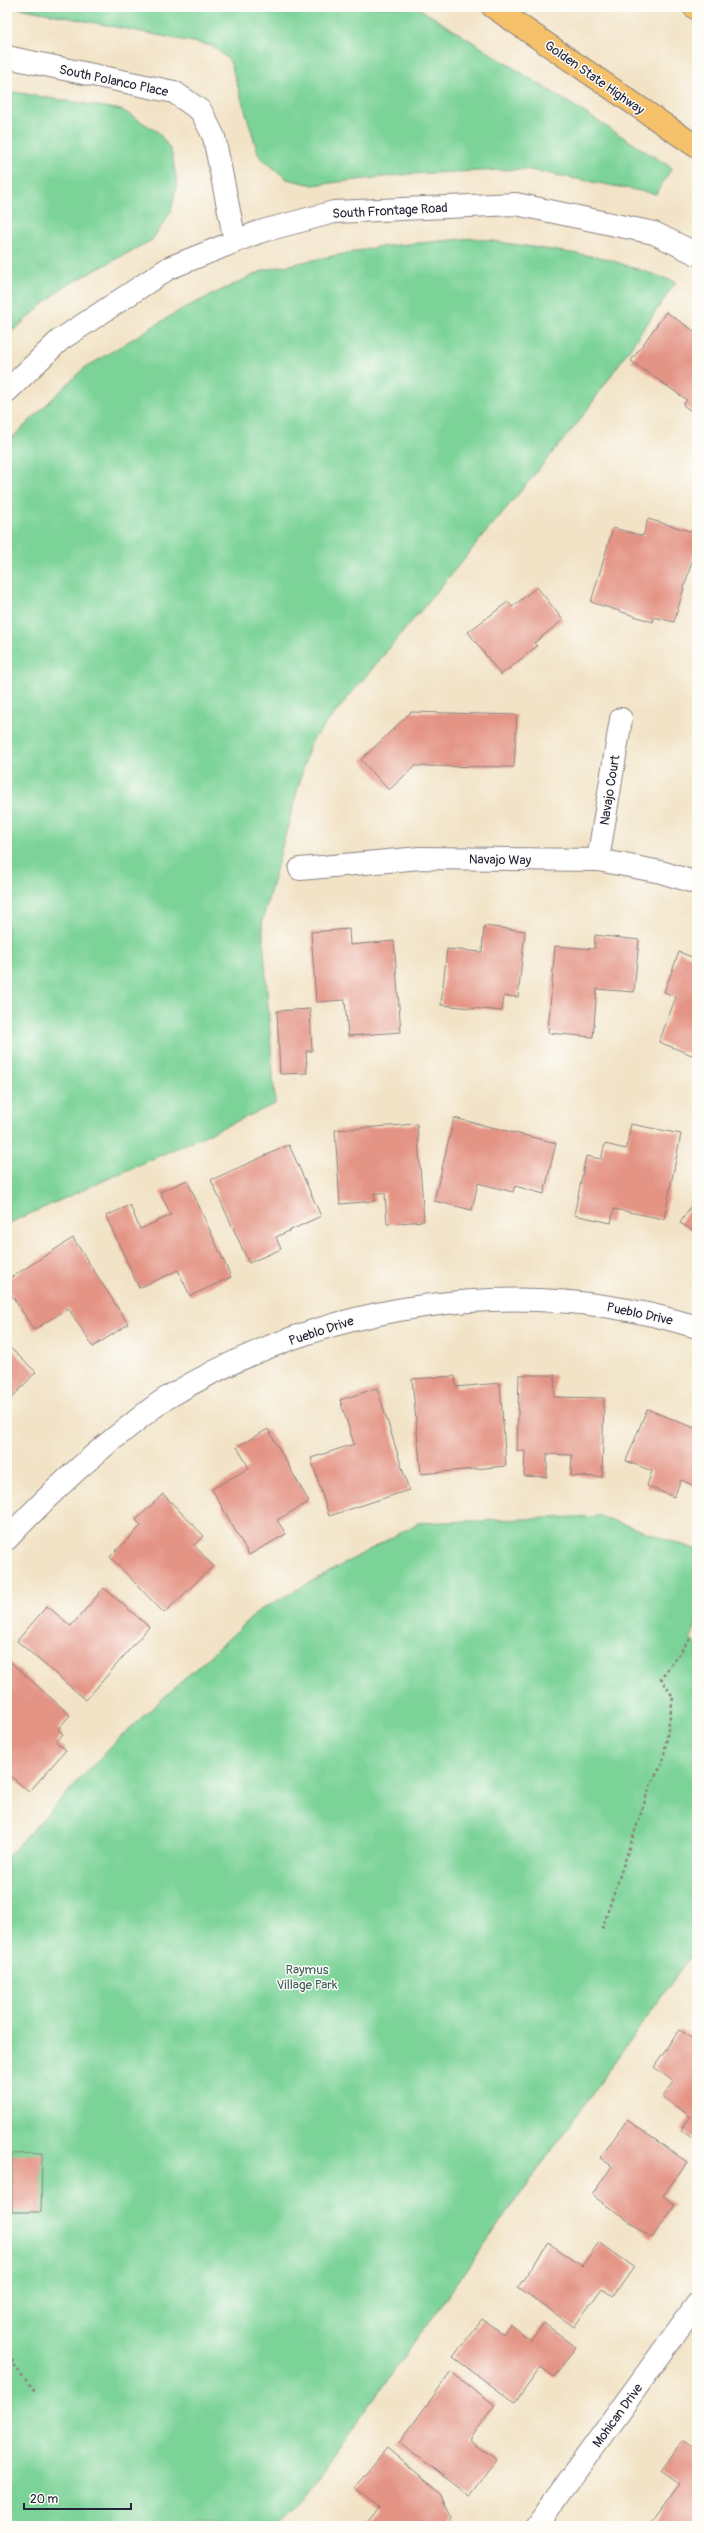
<svg xmlns="http://www.w3.org/2000/svg" width="704" height="2533" viewBox="0 0 704 2533" font-family="Pangolin,sans-serif">
<style>
.green{fill:#7cd398;stroke:#4f7a6a}
.building{fill:#e49485}
.lines{fill:none;stroke-linecap:round;stroke-linejoin:round}
.minor-casing{stroke:#8a8280;stroke-width:24}
.tertiary-casing{stroke:#8a8280;stroke-width:24}
.motorway-casing{stroke:#8a8280;stroke-width:24}
.path{stroke:#8a8280;stroke-width:2.5;stroke-dasharray:3 3;stroke-linecap:butt}
.minor{stroke:#fff;stroke-width:22}
.tertiary{stroke:#fff;stroke-width:22}
.motorway{stroke:#f5c16b;stroke-width:22}
.labels{text-anchor:middle;stroke-width:3;stroke-linejoin:round;paint-order:stroke}
.street-label{font-size:13px;fill:#22223b;stroke:#fdfcf7}
.park-label{font-size:13px;fill:#42605c;stroke:#fdfcf7}
</style>
<rect width="100%" height="100%" fill="#fdfcf7"/>
<filter id="ink" filterUnits="userSpaceOnUse"><feTurbulence type="fractalNoise" baseFrequency=".025" numOctaves="2"/><feDisplacementMap in="SourceGraphic" scale="8" xChannelSelector="R" yChannelSelector="G"/><feConvolveMatrix kernelMatrix="1 2 1 2 8 2 1 2 1" color-interpolation-filters="sRGB"/></filter>
<filter id="wash" filterUnits="userSpaceOnUse"><feTurbulence type="fractalNoise" baseFrequency=".012" numOctaves="4" result="noise"/><feDisplacementMap in="SourceGraphic" scale="16" xChannelSelector="R" yChannelSelector="G"/><feGaussianBlur stdDeviation="0.9" result="paint"/><feColorMatrix in="noise" values="0 0 0 0 0 0 0 0 0 0 0 0 0 0 0 0 0 1.4 0 .05"/><feComposite in="paint" operator="in"/></filter>
<g filter="url(#wash)">
<rect width="100%" height="100%" fill="#f2e3c6"/>
<!-- green -->
<path class="green" d="M14,7h403l255,161 -16,26 -131,-25 -116,5 -96,11 -26,-6 -28,-23 -29,-95 -17,-15z
M7,91l115,19 36,22 13,18 6,33 -6,29 -19,28 -90,48 -55,48z
M473,238l131,20 72,24 -96,138 -270,323 -48,179 13,182 -268,120v-781l76,-74 99,-60 82,-39 113,-23z
M600,1516l97,34v73l-7,16 7,6v302l-398,557 -23,22h-269v-669l108,-115 145,-132 158,-87z"/>
<g id="blocks">
<!-- building -->
<path class="building" d="M666,312l31,21v82l-14,-10 4,-5 -56,-39z
M648,519l49,14v11l-23,78 -20,-5 -1,5 -62,-20 22,-74 30,8z
M537,587l26,33 -29,23 3,3 -36,29 -33,-43 40,-30 4,5z
M411,712l106,3 -3,52 -99,-1 -26,24 -28,-30z
M484,926l41,5 -7,66 -14,-1 -2,15 -61,-6 6,-56 35,3z
M349,929l1,16 44,-4 7,91 -53,4 -3,-36 -29,2 -5,-70z
M595,935l44,5 -5,52 -37,-3 -4,48 -45,-4 7,-87 39,3z
M679,952l18,7v98l-38,-15 17,-45 -12,-5z
M310,1009l2,42h-6l1,22 -27,1 -3,-63z
M454,1118l102,25 -12,51 -29,-8 -2,6 -35,-9 -6,27 -38,-9z
M417,1124l7,97 -37,3 -2,-31h-11l1,8 -35,3 -5,-74z
M631,1124l50,10 -17,85 -50,-10 -3,14 -37,-8 12,-59 15,3 4,-15 21,5z
M289,1145l32,71 -45,21 5,12 -32,14 -38,-83z
M187,1180l44,97 -41,19 -12,-26 -39,18 -33,-72 24,-11 10,24 31,-14 -11,-23z
M697,1196v37l-17,-10z
M73,1238l55,86 -35,23 -25,-39 -34,22 -27,-42v-8z
M7,1345l29,27 -29,31z
M519,1375h36l-1,22 50,1 -2,79 -31,-1 1,-21 -25,-1v23l-23,-1 1,-25h-8z
M455,1376l1,11 44,-4 6,83 -85,8 -9,-95z
M377,1388l32,102 -80,26 -18,-58 43,-14 -14,-44z
M647,1409l50,20v58l-16,-7 -7,17 -27,-11 5,-15 -26,-10z
M268,1429l41,73 -32,18 9,14 -37,21 -37,-66 37,-21 -12,-21z
M163,1494l41,42 -10,9 19,21 -49,47 -54,-56 31,-31 -5,-6z
M104,1588l45,39 -63,73 -69,-59 30,-35 24,20z
M7,1659l63,56 -12,14 5,5 -7,8 10,8 -37,42 -22,-19z
M680,2030l17,12v100l-16,-12 9,-13 -27,-20 11,-15 -20,-15z
M627,2120l60,42 -24,34 12,9 -23,33 -60,-43 20,-29 -12,-8z
M42,2153l-1,59h-29v-58z
M599,2242l35,25 -21,30 -11,-9 -28,39 -56,-40 31,-44 33,23z
M482,2319l21,15 7,-9 21,15 13,-17 32,24 -22,30 -13,-10 -26,36 -62,-46z
M451,2372l44,33 -26,34 28,21 -27,36 -71,-53z
M682,2441l15,10v75h-47l29,-42 -18,-13z
M387,2448l55,46 9,25 -6,7h-82l15,-18 -24,-20z"/>
</g>
</g>
<g filter="url(#ink)">
<use href="#blocks" fill-opacity="0" stroke="#8a8280" stroke-width="1"/>
<g class="lines">
<!-- minor casing -->
<g class="minor-casing">
<path id="minor" d="M7,57l167,35 27,19 13,26 21,104
M598,860l23,-141
M300,869l120,-11 178,2 63,12 36,11
M7,1539c39,-42 78,-79 124,-114 11,-9 22,-18 34,-26 159,-97 353,-127 532,-72
M536,2526l161,-222"/>
</g>
<!-- tertiary casing -->
<g class="tertiary-casing">
<path id="tertiary" d="M7,391l53,-51 109,-72 90,-36 75,-20 182,-8 138,29 43,21"/>
</g>
<!-- motorway casing -->
<g class="motorway-casing">
<path id="motorway" d="M493,7l204,140
M694,7l3,2"/>
</g>
<!-- path -->
<path class="path" d="M602,1929l48,-143 13,-24 10,-65 -12,-19 29,-39
M7,2348l9,20 19,23"/>
<!-- minor -->
<use href="#minor" class="minor"/>
<!-- tertiary -->
<use href="#tertiary" class="tertiary"/>
<!-- motorway -->
<use href="#motorway" class="motorway"/>
</g>
</g>
<g class="labels">
<!-- street labels -->
<g class="street-label">
<text transform="translate(595 77) rotate(35)" y="5">Golden State Highway</text>
<text transform="translate(114 80) rotate(12)" y="5">South Polanco Place</text>
<text transform="translate(390 210) rotate(-3)" y="5">South Frontage Road</text>
<text transform="translate(609 790) rotate(-81)" y="5">Navajo Court</text>
<text transform="translate(500 859) rotate(1)" y="5">Navajo Way</text>
<text transform="translate(640 1313) rotate(12)" y="5">Pueblo Drive</text>
<text transform="translate(321 1330) rotate(-18)" y="5">Pueblo Drive</text>
<text transform="translate(617 2415) rotate(-54)" y="5">Mohican Drive</text>
</g>
<!-- park labels -->
<g class="park-label">
<text x="307" y="1974">Raymus<tspan x="307" dy="15">Village Park</tspan></text>
</g>
</g>
<!-- margin -->
<rect width="704" height="2533" fill="none" stroke="#fdfcf7" stroke-width="24"/>
<!-- scale -->
<path d="M24 2503v6h107v-6" fill="none" stroke="#22223b" stroke-width="2"/>
<text x="30" y="2503" font-size="12" fill="#22223b" stroke="#fdfcf7" stroke-width="3" paint-order="stroke">20 m</text>
</svg>
